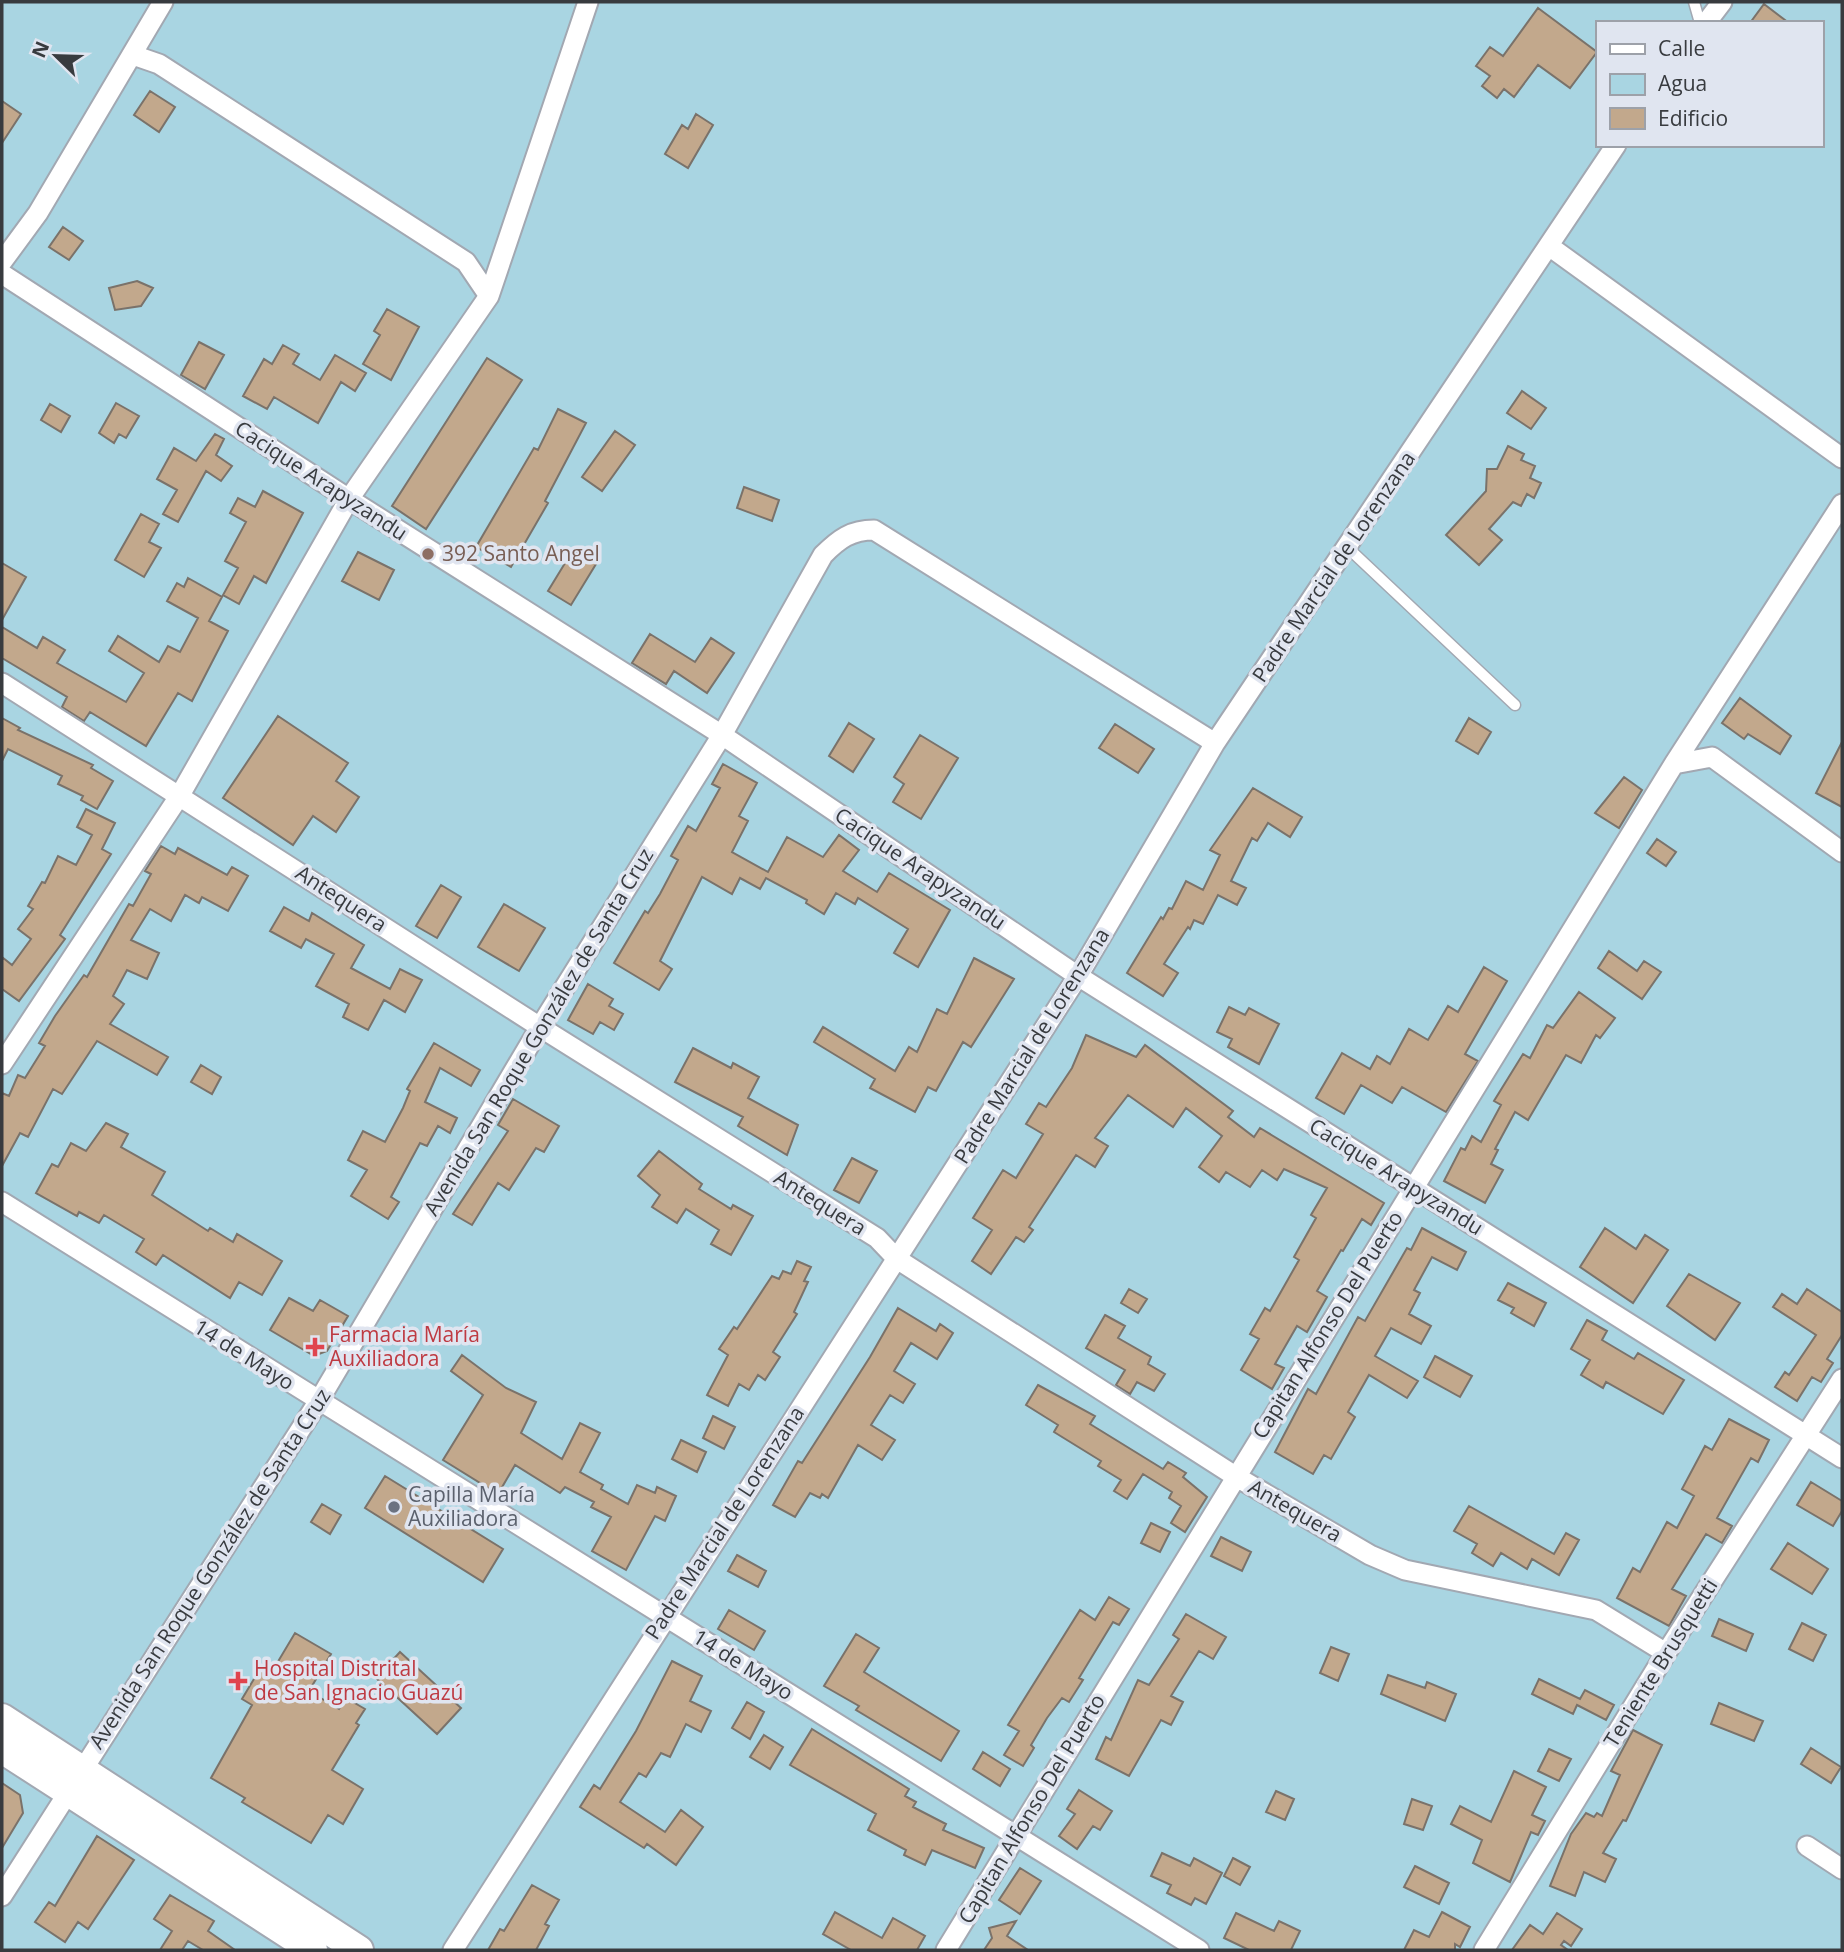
<svg xmlns="http://www.w3.org/2000/svg" width="1844" height="1952" viewBox="0 0 1844 1952" font-family="'Open Sans',sans-serif">
<style>
.water{fill:#a9d5e2;fill-rule:evenodd}
.building{fill:#c2a88c;stroke:#7a726a;stroke-width:2}
.lines{fill:none;stroke-linecap:round;stroke-linejoin:round}
.lane-casing{stroke:#a2a8b2;stroke-width:13}
.street-casing{stroke:#a2a8b2;stroke-width:23}
.secondary-casing{stroke:#a2a8b2;stroke-width:32}
.lane{stroke:#fff;stroke-width:10}
.street{stroke:#fff;stroke-width:19}
.secondary{stroke:#fff;stroke-width:28}
.education-dot{fill:#8d6e63;stroke:#e0e5f0;stroke-width:2.5}
.health-dot{fill:#e0444e;stroke:#e0e5f0;stroke-width:2.5}
.worship-dot{fill:#6b7280;stroke:#e0e5f0;stroke-width:2.5}
.labels{text-anchor:middle;stroke-width:7;stroke-linejoin:round;paint-order:stroke}
.street-label{font-size:21px;fill:#383b3f;stroke:#e0e5f0}
.education-label{font-size:21px;fill:#785e54;stroke:#e0e5f0;text-anchor:start}
.health-label{font-size:21px;fill:#be3a42;stroke:#e0e5f0;text-anchor:start}
.worship-label{font-size:21px;fill:#5b616d;stroke:#e0e5f0;text-anchor:start}
</style>
<rect width="100%" height="100%" fill="#e0e5f0"/>
<!-- water -->
<path class="water" d="M2,2h1840v1948h-1840zM1597,23h224v122h-224z"/>
<!-- building -->
<path class="building" d="M1764,4l25,19h-39z
M1538,8l59,44 -27,36 -32,-23 -24,32 -10,-8 -7,9 -15,-12 8,-10 -14,-10 14,-19 13,9z
M150,91l25,16 -16,25 -25,-17z
M2,101l19,13 -19,29z
M696,114l17,11 -25,43 -23,-14 17,-29 6,4z
M63,227l20,14 -14,19 -20,-13z
M137,281l16,7 -12,18 -26,4 -6,-22z
M387,309l32,18 -28,53 -28,-16 17,-29 -6,-4z
M199,342l25,13 -19,34 -24,-14z
M283,345l16,9 -6,10 27,16 15,-25 31,18 -11,18 -14,-9 -23,41 -44,-26 -7,12 -24,-13 21,-37 8,5z
M487,358l35,22 -96,149 -34,-23z
M1522,391l24,17 -15,21 -24,-16z
M116,403l23,13 -13,22 -7,-4 -5,9 -15,-10z
M50,404l20,12 -9,16 -20,-12z
M558,409l28,14 -41,78 3,2 -37,64 -35,-20 58,-99 4,2z
M615,431l20,14 -33,46 -20,-14z
M215,434l9,5 -8,16 16,11 -11,15 -15,-10 -28,51 -15,-8 14,-24 -20,-11 17,-31 22,13z
M1508,446l16,8 -3,6 14,6 -5,12 11,5 -7,15 -7,-4 -6,12 -8,-4 -24,27 13,11 -23,25 -33,-30 40,-44 1,-22h10z
M744,487l35,13 -7,21 -35,-13z
M263,491l40,22 -37,70 -12,-7 -15,28 -16,-9 15,-27 -13,-7 21,-39 -16,-9 8,-15 17,9z
M141,514l18,10 -10,18 12,6 -17,29 -29,-17z
M573,550l23,14 -25,41 -23,-14z
M358,552l36,18 -15,30 -37,-19z
M2,563l24,14 -24,43z
M188,578l34,19 -13,24 19,10 -36,70 -14,-8 -32,53 -56,-34 -6,9 -22,-14 5,-10 -65,-39v-31l35,21 6,-11 22,13 -8,13 69,39 18,-29 -35,-22 9,-15 41,26 9,-16 12,6 18,-34 -31,-17 10,-18 7,4z
M650,634l45,28 16,-24 23,15 -27,40 -33,-22 -8,13 -34,-21z
M1740,698l51,38 -11,18 -32,-20 -4,5 -22,-16z
M278,716l70,47 -12,18 23,16 -23,35 -23,-16 -20,29 -70,-47z
M2,718l18,10 -2,2 75,35 -2,3 22,13 -16,28 -16,-9 2,-4 -25,-12 4,-8 -54,-27 -6,12z
M1469,718l22,14 -13,22 -22,-13z
M849,723l25,16 -21,33 -24,-16z
M1115,724l39,25 -16,24 -39,-25z
M920,735l38,23 -37,61 -28,-17 11,-18 -10,-7z
M1842,742v65l-26,-14z
M723,764l34,19 -18,33 9,5 -16,31 36,20 19,-35 36,20 16,-22 20,15 -16,21 34,21 12,-19 61,37 -32,57 -24,-14 14,-24 -50,-31 -3,6 -19,-11 -12,21 -18,-11 1,-3 -41,-22 -6,11 -20,-11 -8,16 -30,-17 -42,84 12,8 -13,21 -45,-27 31,-52 3,2 12,-19 18,-34 -7,-4 17,-30 8,5 24,-43 -8,-4z
M1624,777l18,13 -23,38 -24,-15z
M1253,788l49,29 -12,20 -22,-14 -11,18 -5,-3 -21,43 15,7 -9,17 -19,-10 -15,29 -9,-4 -4,9 -2,-2 -24,37 14,9 -15,23 -36,-23 34,-56 2,2 6,-11 3,1 14,-28 17,9 17,-35 -10,-5z
M86,809l29,14 -13,26 9,5 -51,81 5,4 -46,62 -17,-12v-32l10,8 19,-26 -13,-10 15,-20 -5,-3 14,-24 3,1 13,-27 18,9 16,-30 -15,-8z
M1657,839l19,13 -10,14 -19,-13z
M161,846l14,8 3,-6 49,27 5,-8 16,9 -20,35 -26,-14 -3,6 -14,-8 -14,26 -21,-12 -19,31 28,13 -12,26 -20,-9 -14,26 11,8 -14,20 58,33 -11,18 -60,-34 -35,53 -9,-5 -25,48 -8,-4 -18,33v-73l7,3 9,-21 7,3 20,-32 -6,-3 16,-27 29,-41 3,2 42,-73 4,2 18,-32 -6,-3z
M441,885l20,12 -24,41 -21,-12z
M504,904l41,24 -26,43 -41,-24z
M284,907l25,14 3,-8 52,32 -13,23 39,21 10,-20 22,11 -17,32 -21,-12 -16,30 -25,-13 6,-13 -33,-18 18,-32 -28,-15 -5,9 -31,-17z
M1609,951l28,20 7,-10 17,11 -19,27 -44,-31z
M974,958l40,21 -43,68 -8,-5 -27,49 -8,-4 -13,25 -45,-24 5,-9 -61,-37 9,-15 72,44 14,-24 8,5 20,-43 10,5z
M1484,967l23,14 -42,73 13,7 -32,51 -44,-25 -10,16 -31,-18 -17,29 -28,-16 26,-45 28,16 7,-13 13,8 19,-35 19,11 20,-34 10,6z
M588,984l25,15 -4,7 14,8 -9,16 -14,-8 -7,12 -25,-14z
M1579,992l36,26 -15,20 -4,-3 -15,28 -15,-8 -38,65 -13,-8 -20,37 3,1 -7,14 12,6 -18,33 -41,-22 17,-33 4,2 7,-14 9,6 20,-37 -7,-4 29,-47 7,4 17,-33 6,3z
M1229,1007l16,8 4,-7 30,16 -20,40 -31,-17 4,-8 -15,-7z
M1086,1035l50,22 9,-12 88,66 -5,6 26,20 6,-9 124,75 -13,22 -9,-6 -19,32 -2,-1 -24,41 10,6 -20,35 -10,-6 -22,38 9,4 -12,21 -31,-19 18,-31 -9,-5 15,-26 5,3 29,-51 -5,-3 22,-39 -5,-3 16,-27 -43,-19 -7,11 -15,-10 -12,17 -24,-15 -7,10 -20,-15 23,-31 -36,-28 -13,19 -45,-32 -33,43 13,8 -13,21 -19,-12 -47,72 4,3 -9,12 -8,-5 -25,37 -19,-13 20,-31 -19,-12 30,-48 13,8 27,-44 -17,-10 13,-21 7,4 26,-39z
M434,1043l46,27 -9,16 -31,-18 -15,34 32,16 -7,15 -12,-7 -11,20 -7,-3 -29,54 8,5 -11,17 -37,-23 16,-26 -19,-10 15,-29 22,11 18,-34 7,-17 -3,-2z
M693,1048l38,20 2,-5 26,14 -11,21 50,27 -11,30 -49,-29 5,-9 -68,-35z
M201,1065l20,12 -9,17 -21,-12z
M513,1099l46,27 -15,26 -8,-4 -27,42 -11,-7 -26,42 -19,-11 55,-83 -10,-6z
M106,1123l22,11 -7,13 44,25 -13,23 56,36 2,-3 23,14 4,-8 45,27 -20,34 -23,-13 -9,16 -67,-43 -7,10 -20,-13 8,-13 -40,-24 -5,8 -20,-11 -2,4 -41,-23 16,-29 6,3 13,-24 15,8z
M659,1151l43,33 -3,5 32,20 2,-4 20,11 -22,39 -20,-11 8,-14 -33,-21 -9,14 -25,-16 8,-12 -22,-19z
M852,1158l25,13 -18,32 -25,-13z
M1422,1228l44,24 -9,18 -25,-13 -18,33 6,3 -11,21 22,12 -10,18 -30,-16 -16,28 43,25 -11,17 -38,-23 -21,37 7,5 -24,42 -7,-4 -11,19 -38,-22 33,-63 8,5 42,-77 7,4 42,-73 4,2z
M1605,1228l31,21 9,-14 23,15 -35,53 -53,-36z
M797,1261l14,6 -7,14 4,1 -14,30 3,2 -24,38 7,5 -15,23 -7,-5 -9,15 -10,-6 -11,22 -21,-11 21,-40 -9,-6 15,-22 3,2 35,-53 7,3 4,-8 8,3z
M1689,1274l51,29 -25,37 -48,-34z
M1508,1283l38,20 -12,23 -23,-13 3,-5 -16,-8z
M1129,1289l18,10 -9,14 -17,-10z
M1807,1289l35,23v23l-15,24 6,4 -12,19 -9,-5 -15,24 -22,-14 10,-15 4,3 27,-40 -43,-28 9,-13 15,10z
M289,1298l24,13 7,-11 28,16 -21,35 -13,5 -44,-26z
M898,1308l38,23 4,-7 13,9 -16,26 -26,-16 -17,28 21,13 -12,19 -13,-8 -19,30 24,15 -13,20 -24,-15 -30,53 -6,-4 -2,4 -10,-5 -15,24 -22,-12 25,-44 4,2 68,-106z
M1105,1315l20,11 -7,12 33,19 -3,7 17,10 -11,17 -17,-9 -7,12 -14,-9 9,-15 -39,-22z
M1587,1320l20,11 -5,9 32,19 4,-6 46,27 -21,34 -57,-32 -3,6 -22,-13 9,-15 -19,-11z
M462,1355l44,33 30,14 -15,31 41,26 18,-36 20,10 -20,39 23,13 -2,4 27,15 9,-19 18,8 2,-6 19,9 -11,25 -10,-5 -29,54 -34,-19 19,-34 -20,-10 3,-5 -29,-15 -5,6 -45,-28 -17,29 -55,-34 40,-65 -32,-24z
M1435,1356l37,20 -12,21 -36,-20z
M1038,1385l57,31 -5,8 73,45 5,-7 18,11 -3,4 24,20 -22,35 -14,-9 10,-17 -12,-8 3,-6 -29,-18 -16,25 -13,-8 7,-11 -23,-14 3,-5 -47,-29 4,-7 -32,-20z
M713,1416l22,11 -11,22 -21,-11z
M1729,1419l40,21 -11,22 -7,-4 -34,60 15,8 -10,17 -16,-9 -34,55 14,7 -17,30 -52,-28 16,-30 7,4 27,-50 10,6 17,-32 -12,-7 23,-43 7,4z
M681,1440l25,12 -9,20 -25,-13z
M385,1476l118,73 -20,33 -118,-74z
M1811,1482l31,19v10l-9,15 -36,-21z
M322,1504l19,11 -11,19 -19,-12z
M1469,1506l85,48 12,-21 13,7 -20,35 -27,-16 -5,10 -26,-16 -8,13 -21,-13 5,-9 -23,-13z
M1151,1523l19,9 -10,20 -19,-9z
M1221,1537l30,15 -9,19 -31,-15z
M1788,1543l40,26 -16,25 -41,-25z
M737,1555l29,16 -8,16 -30,-16z
M1109,1597l20,12 -10,16 -6,-3 -34,56 4,2 -14,22 -7,-4 -15,20 -16,27 3,3 -11,18 -19,-11 15,-24 -11,-6 72,-115 15,10z
M729,1610l36,21 -11,19 -36,-21z
M1186,1614l40,23 -13,22 -14,-8 -28,45 12,6 -12,23 -10,-5 -32,56 -33,-17 10,-22 5,3 27,-60 11,5 30,-46 -6,-4z
M1719,1619l34,15 -7,17 -34,-15z
M1802,1623l24,12 -13,26 -24,-12z
M295,1633l36,21 -22,37 30,18 7,-11 19,11 -9,14 3,2 -27,45 31,19 -20,35 -15,-9 -17,28 -69,-41 3,-4 -34,-20 41,-73 -10,-6 21,-35 10,6z
M856,1634l23,14 -15,24 95,59 -18,30 -85,-51 3,-4 -35,-20z
M1331,1647l18,7 -11,27 -18,-8z
M400,1652l61,56 -24,26 -61,-56z
M672,1661l30,15 -12,25 21,10 -10,21 -15,-8 -16,33 -9,-4 -15,24 -7,-4 -19,29 45,30 16,-22 22,17 -27,38 -29,-21 -3,4 -64,-41 14,-22 6,4 36,-58z
M1388,1675l37,13 2,-6 29,12 -11,27 -64,-27z
M1539,1679l41,20 5,-9 29,15 -8,15 -29,-15 -4,9 -41,-20z
M747,1702l17,10 -14,27 -18,-11z
M1719,1703l44,18 -9,20 -43,-17z
M812,1729l97,60 -4,7 11,6 -3,5 33,17 -3,6 41,18 -9,20 -43,-18 -7,15 -21,-10 2,-5 -38,-20 8,-16 -86,-49z
M1633,1730l29,15 -36,76 -3,-1 -20,33 13,6 -11,23 -21,-10 -9,24 -25,-10 21,-52 15,-21 8,4 3,-4 5,3 18,-41 -9,-4z
M764,1735l19,12 -13,22 -20,-12z
M1811,1748l30,19 -10,16 -30,-19z
M1549,1749l22,10 -12,22 -21,-10z
M983,1752l27,17 -10,17 -27,-17z
M1514,1771l32,16 -14,28 13,6 -7,14 -7,-3 -21,50 -37,-19 9,-23 -31,-16 9,-18 31,16z
M2,1783l18,12 3,18 -21,35z
M1079,1790l33,21 -12,19 -7,-4 -16,23 -18,-13 16,-22 -8,-5z
M1276,1791l18,8 -9,21 -19,-8z
M1412,1799l20,7 -9,24 -19,-6z
M97,1836l37,24 -46,69 -10,-7 -13,20 -30,-20 14,-20 6,4z
M1162,1853l28,13 4,-8 28,15 -16,31 -11,-6 -4,7 -24,-12 4,-8 -20,-9z
M1233,1858l17,9 -10,18 -16,-9z
M1415,1866l34,17 -10,21 -35,-17z
M1020,1868l21,13 -21,33 -21,-14z
M532,1885l27,15 -14,24 4,2 -13,24h-48l12,-21 4,2z
M170,1895l44,26 -6,10 27,19h-32l-15,-9 -6,9h-22l12,-19 -18,-12z
M835,1912l47,26 11,-20 32,18 -8,14h-66l-28,-16z
M1442,1912l28,15 -10,20 -5,-3v6h-51l10,-20 15,7z
M1236,1913l38,18 5,-10 21,10 -9,19h-42l-25,-12z
M1557,1913l25,16 -11,17 -7,-5 -3,4 7,5h-56l18,-25 13,9z
M1016,1921l-9,15 21,14h-44l8,-12 -3,-10z"/>
<g class="lines">
<!-- lane casing -->
<g class="lane-casing">
<path id="lane" d="M1694,2l6,21
M1347,547l168,158"/>
</g>
<!-- street casing -->
<g class="street-casing">
<path id="street" d="M1706,23l16,-21
M133,55l26,9 307,198 23,34
M1549,246l293,212
M2,262l36,-49 125,-211
M2,274l347,225 373,236 356,241 764,482
M2,683l538,344 337,211 20,21 338,217 135,79 35,15 191,40 70,43
M1674,764l168,-260
M2,1064l178,-269 169,-296 140,-203 99,-294
M2,1202l1197,748
M1807,1846l35,23
M2,1896l316,-494 222,-375 182,-292 101,-180c16,-16 28,-25 51,-25l341,213
M453,1950l625,-974 137,-233 401,-598
M946,1950l728,-1186 38,-7 130,95
M1484,1950l182,-297 176,-274"/>
</g>
<!-- secondary casing -->
<g class="secondary-casing">
<path id="secondary" d="M2,1718l357,232
M2,1749l311,201"/>
</g>
<!-- lane -->
<use href="#lane" class="lane"/>
<!-- street -->
<use href="#street" class="street"/>
<!-- secondary -->
<use href="#secondary" class="secondary"/>
</g>
<!-- markers -->
<circle class="education-dot" cx="428" cy="554" r="7"/>
<g class="health-dot">
<path d="M311.5 1336.5h7v7h7v7h-7v7h-7v-7h-7v-7h7z"/>
<path d="M234.5 1670.5h7v7h7v7h-7v7h-7v-7h-7v-7h7z"/>
</g>
<circle class="worship-dot" cx="394" cy="1507" r="7"/>
<g class="labels">
<!-- street labels -->
<g class="street-label">
<text transform="translate(321 481) rotate(33)" y="7">Cacique Arapyzandu</text>
<text transform="translate(1334 567) rotate(-56)" y="7">Padre Marcial de Lorenzana</text>
<text transform="translate(920 869) rotate(34)" y="7">Cacique Arapyzandu</text>
<text transform="translate(341 899) rotate(33)" y="7">Antequera</text>
<text transform="translate(539 1032) rotate(-59)" y="7">Avenida San Roque González de Santa Cruz</text>
<text transform="translate(1032 1046) rotate(-58)" y="7">Padre Marcial de Lorenzana</text>
<text transform="translate(1396 1177) rotate(32)" y="7">Cacique Arapyzandu</text>
<text transform="translate(820 1203) rotate(32)" y="7">Antequera</text>
<text transform="translate(1328 1325) rotate(-58)" y="7">Capitan Alfonso Del Puerto</text>
<text transform="translate(244 1355) rotate(32)" y="7">14 de Mayo</text>
<text transform="translate(1295 1511) rotate(30)" y="7">Antequera</text>
<text transform="translate(725 1523) rotate(-57)" y="7">Padre Marcial de Lorenzana</text>
<text transform="translate(210 1569) rotate(-57)" y="7">Avenida San Roque González de Santa Cruz</text>
<text transform="translate(1661 1663) rotate(-58)" y="7">Teniente Brusquetti</text>
<text transform="translate(743 1665) rotate(32)" y="7">14 de Mayo</text>
<text transform="translate(1032 1809) rotate(-59)" y="7">Capitan Alfonso Del Puerto</text>
</g>
<!-- education labels -->
<g class="education-label">
<text x="442" y="561">392 Santo Angel</text>
</g>
<!-- health labels -->
<g class="health-label">
<text x="329" y="1342">Farmacia María<tspan x="329" dy="24">Auxiliadora</tspan></text>
<text x="254" y="1676">Hospital Distrital<tspan x="254" dy="24">de San Ignacio Guazú</tspan></text>
</g>
<!-- worship labels -->
<g class="worship-label">
<text x="408" y="1502">Capilla María<tspan x="408" dy="24">Auxiliadora</tspan></text>
</g>
</g>
<!-- border -->
<rect width="1844" height="1952" fill="none" stroke="#383b3f" stroke-width="7"/>
<!-- legend -->
<rect x="1596" y="21" width="228" height="126" fill="#e0e5f0" stroke="#9da1a9" stroke-width="2"/>
<rect x="1610" y="44" width="35" height="10" fill="#ffffff" stroke="#9da1a9" stroke-width="2"/>
<text x="1658" y="56" font-size="21" fill="#383b3f">Calle</text>
<rect x="1610" y="74" width="35" height="21" fill="#a9d5e2" stroke="#9da1a9" stroke-width="2"/>
<text x="1658" y="91" font-size="21" fill="#383b3f">Agua</text>
<rect x="1610" y="108" width="35" height="21" fill="#c2a88c" stroke="#9da1a9" stroke-width="2"/>
<text x="1658" y="126" font-size="21" fill="#383b3f">Edificio</text>
<!-- north arrow -->
<g transform="translate(56 56) rotate(293)" stroke="#e0e5f0" stroke-width="5" paint-order="stroke">
<path d="M0-5L12 26L0 18L-12 26Z" fill="#383b3f"/>
<text y="-10" font-size="19" font-weight="bold" text-anchor="middle" fill="#383b3f">N</text>
</g>
</svg>
